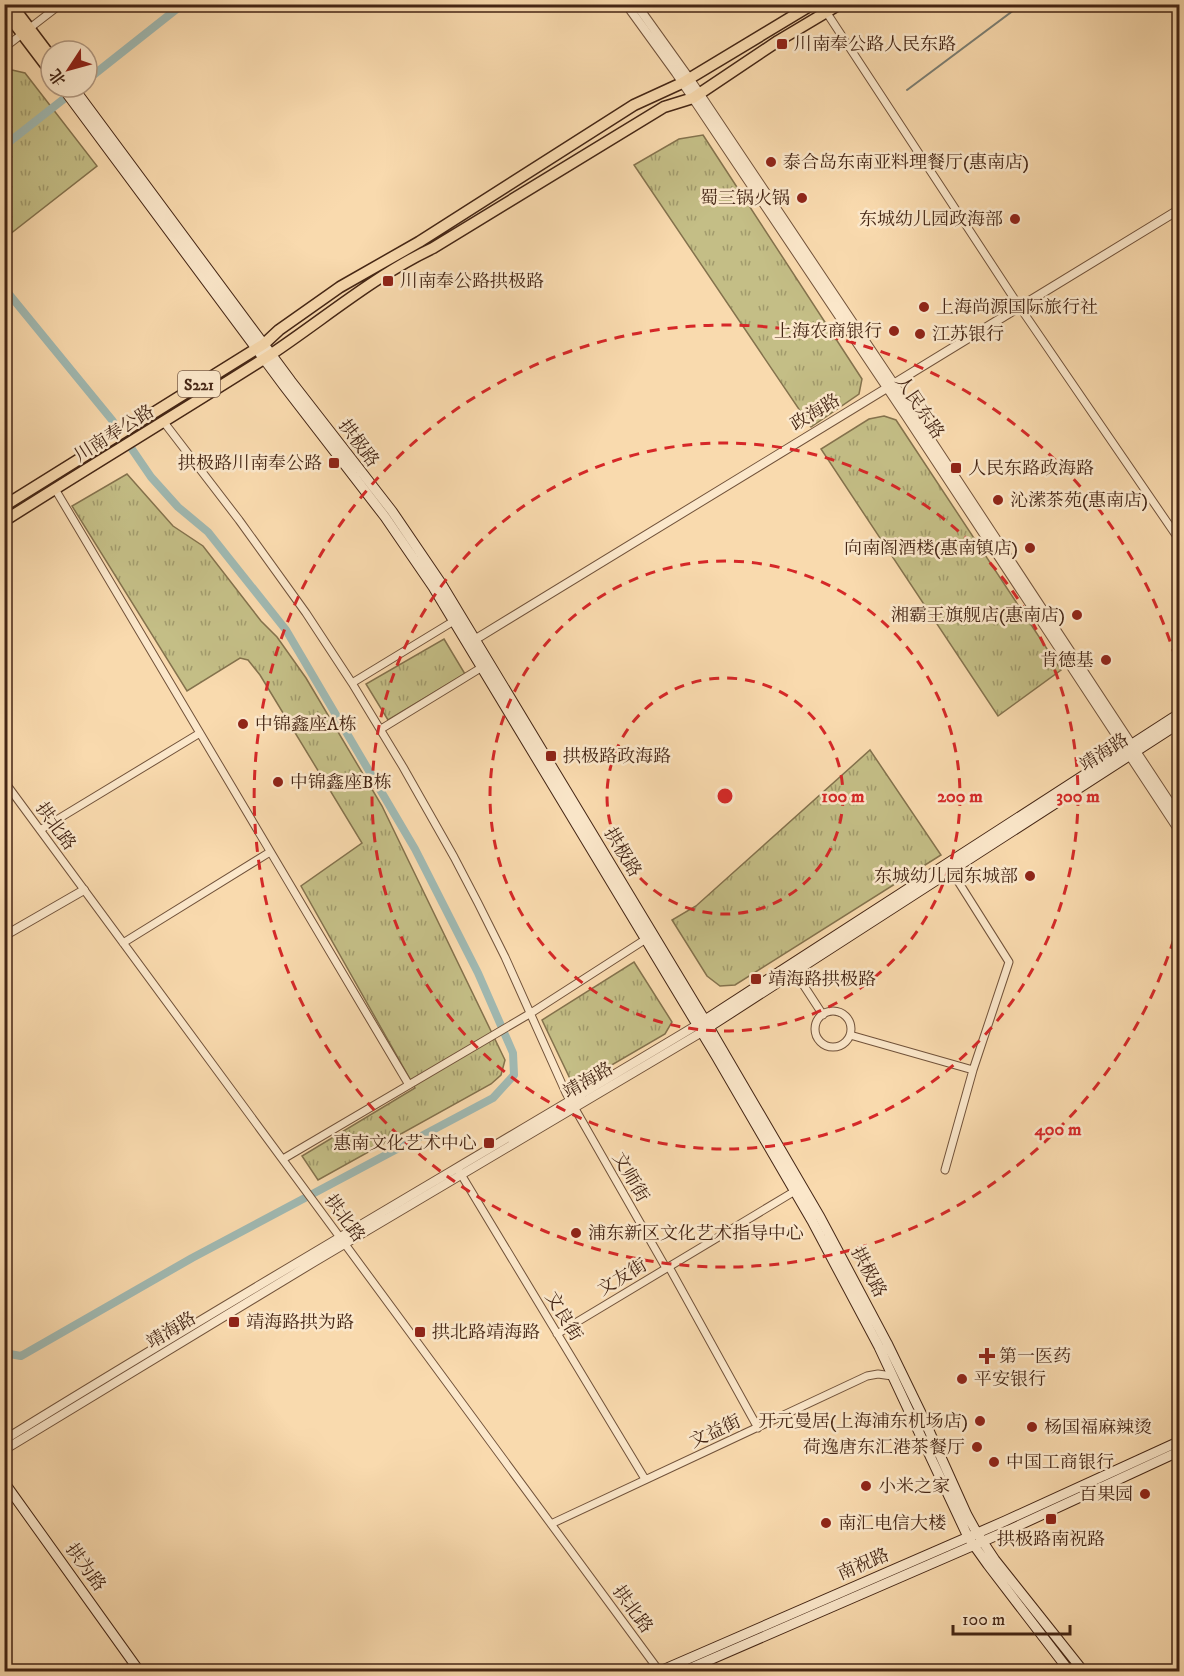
<svg xmlns="http://www.w3.org/2000/svg" width="1184" height="1676" viewBox="0 0 1184 1676" font-family="'IM FELL DW Pica','Noto Serif SC',serif">
<style>
.park{fill:url(#park-tufts);stroke:#84724d;stroke-width:1.5}
.lines{fill:none;stroke-linecap:round;stroke-linejoin:round}
.stream{stroke:#7b7e73;stroke-width:2}
.canal{stroke:#a0b9b2;stroke-width:8}
.minor-casing{stroke:#71523a;stroke-width:9}
.tertiary-casing{stroke:#71523a;stroke-width:10}
.secondary-casing{stroke:#442514;stroke-width:11}
.primary-casing{stroke:#442514;stroke-width:13}
.minor{stroke:#fbe7ca;stroke-width:7}
.tertiary{stroke:#fbe7ca;stroke-width:8}
.secondary{stroke:#fbe7ca;stroke-width:9}
.primary{stroke:#f9daae;stroke-width:10}
.ring{fill:none;stroke:#d62828;stroke-width:3;stroke-dasharray:10 8}
.poi-dot{fill:#8f2418;stroke:#fbe7ca;stroke-width:2}
.labels{text-anchor:middle;stroke-width:5;stroke-linejoin:round;paint-order:stroke}
.shield{fill:#fbe7ca;stroke:#7b5f4b;stroke-width:1.5}
.shield-label{font-size:16px;font-weight:bold;fill:#442514}
.poi-label{font-size:18px;fill:#442514;stroke:#fbe7ca;text-anchor:start}
.street-label{font-size:18px;fill:#442514;stroke:#fbe7ca}
.centre{fill:#d62828;stroke:#fbe7ca;stroke-width:3}
.ring-label{font-size:18px;text-anchor:middle;font-weight:bold;fill:#d62828;stroke:#fbe7ca;stroke-width:5;stroke-linejoin:round;paint-order:stroke}
</style>
<defs>
<pattern id="park-tufts" width="24" height="20" patternUnits="userSpaceOnUse" patternTransform="scale(1.5)"><rect width="24" height="20" fill="#c4be86"/><path d="M3 7l-1-3M5 7V3M7 7l1-3M15 17l-1-3M17 17v-4M19 17l1-3" fill="none" stroke="#a19a6c"/></pattern>
</defs>
<rect width="100%" height="100%" fill="#f9daae"/>
<filter id="stains"><feTurbulence type="fractalNoise" baseFrequency=".00333" numOctaves="4"/><feColorMatrix values="0 0 0 0 .2 0 0 0 0 .09 0 0 0 0 .02 0 0 0 .5 -.17"/></filter>
<radialGradient id="worn" r=".72"><stop offset=".6" stop-color="#630" stop-opacity="0"/><stop offset="1" stop-color="#630" stop-opacity=".3"/></radialGradient>
<!-- park -->
<path class="park" d="M12,70l13,3 72,93 -92,72 -1,-163z
M703,135l159,244 -3,15 -48,33 -177,-262 45,-26z
M884,416l12,4 165,250 -63,46 -177,-267 48,-30z
M127,474l46,52 30,20 58,75 16,16 29,41 76,128 123,254 -4,15 -10,9 -173,96 -16,-24 113,-68 -114,-202 61,-43 -102,-168 -12,-15 -8,-2 -53,33 -115,-185z
M444,639l21,35 -77,46 -22,-36z
M870,750l71,105 -206,130 -15,1 -13,-10 -35,-56 24,-14z
M634,962l38,60 -7,12 -91,53 -32,-67z"/>
<g class="lines">
<!-- stream -->
<path class="stream" d="M907,90l115,-86"/>
<!-- canal -->
<path class="canal" d="M87,80l96,-76
M4,146l75,-59
M4,288l108,132 39,57 27,30 30,25 78,98 129,219 63,124 35,80 1,22 -21,23 -301,160 -171,98 -17,-3"/>
<!-- minor casing -->
<g class="minor-casing">
<path id="minor" d="M821,4l198,302 161,235
M4,48l57,-44
M163,421l76,99 67,93 46,70 51,84 51,90 24,46 27,54 61,136 100,175
M55,489l354,596
M352,683l105,-64
M381,729l103,-63
M4,781l656,891
M40,830l160,-97
M123,943l147,-91
M793,969l30,46
M815 1029a18 18 0 1 1 36 0a18 18 0 1 1-36 0Z
M850,1035l123,35
M283,1159l248,-146 115,-74
M945,1170l28,-100 36,-108 -60,-95
M459,1171l186,308
M669,1267l89,161
M557,1334l238,-143
M551,1524l316,-148 11,-2 14,2"/>
</g>
<!-- tertiary casing -->
<g class="tertiary-casing">
<path id="tertiary" d="M626,4l50,69 230,343 274,416
M636,4l53,74 223,333 268,407
M471,642l709,-433
M4,936l80,-46
M4,1440c231,-143 465,-278 698,-418
M4,1450l310,-188 393,-233"/>
</g>
<!-- secondary casing -->
<g class="secondary-casing">
<path id="secondary" d="M62,87l222,299 101,131 48,70 283,469 96,165 67,126 89,190 20,28 82,107
M73,87l218,294 101,130 49,72 268,444 111,190 67,126 35,72 45,100 10,18 18,27 89,112
M705,1020l475,-307
M709,1027l471,-304
M4,1482l136,190
M658,1672l347,-151 175,-80
M682,1672l327,-142 171,-79"/>
</g>
<!-- primary casing -->
<g class="primary-casing">
<path id="primary" d="M11,4l40,53
M4,10l47,62
M4,506l260,-162 15,-14 61,-43 79,-45 215,-137 48,-22 131,-79
M4,521c88,-56 178,-110 266,-166 54,-36 104,-79 163,-107l231,-141 29,-9 85,-57 62,-37"/>
</g>
<!-- minor -->
<use href="#minor" class="minor"/>
<!-- tertiary -->
<use href="#tertiary" class="tertiary"/>
<!-- secondary -->
<use href="#secondary" class="secondary"/>
<!-- primary -->
<use href="#primary" class="primary"/>
</g>
<!-- distance rings -->
<g class="ring">
<circle cx="725" cy="796" r="118"/>
<circle cx="725" cy="796" r="235"/>
<circle cx="725" cy="796" r="353"/>
<path d="M1179 922A471 471 0 1 1 1179 670"/>
</g>
<!-- markers -->
<g class="poi-dot">
<rect x="776" y="38" width="12" height="12" rx="3"/>
<circle cx="771" cy="162" r="6"/>
<circle cx="802" cy="198" r="6"/>
<circle cx="1015" cy="219" r="6"/>
<rect x="382" y="275" width="12" height="12" rx="3"/>
<circle cx="924" cy="307" r="6"/>
<circle cx="894" cy="331" r="6"/>
<circle cx="920" cy="334" r="6"/>
<rect x="328" y="457" width="12" height="12" rx="3"/>
<rect x="950" y="462" width="12" height="12" rx="3"/>
<circle cx="998" cy="500" r="6"/>
<circle cx="1030" cy="548" r="6"/>
<circle cx="1077" cy="615" r="6"/>
<circle cx="1106" cy="660" r="6"/>
<circle cx="243" cy="724" r="6"/>
<rect x="545" y="750" width="12" height="12" rx="3"/>
<circle cx="278" cy="782" r="6"/>
<circle cx="1030" cy="876" r="6"/>
<rect x="750" y="973" width="12" height="12" rx="3"/>
<rect x="483" y="1137" width="12" height="12" rx="3"/>
<circle cx="576" cy="1233" r="6"/>
<rect x="228" y="1316" width="12" height="12" rx="3"/>
<rect x="414" y="1326" width="12" height="12" rx="3"/>
<path d="M984 1347h6v6h6v6h-6v6h-6v-6h-6v-6h6z"/>
<circle cx="962" cy="1379" r="6"/>
<circle cx="980" cy="1421" r="6"/>
<circle cx="1032" cy="1427" r="6"/>
<circle cx="977" cy="1447" r="6"/>
<circle cx="994" cy="1462" r="6"/>
<circle cx="866" cy="1486" r="6"/>
<circle cx="1145" cy="1494" r="6"/>
<rect x="1045" y="1513" width="12" height="12" rx="3"/>
<circle cx="826" cy="1523" r="6"/>
</g>
<g class="labels">
<!-- shield labels -->
<rect class="shield" x="178" y="371" width="42" height="26" rx="4.5"/>
<g class="shield-label">
<text x="199" y="390">S221</text>
</g>
<!-- poi labels -->
<g class="poi-label">
<text x="794" y="50">川南奉公路人民东路</text>
<text x="783" y="168">泰合岛东南亚料理餐厅(惠南店)</text>
<text x="790" y="204" text-anchor="end">蜀三锅火锅</text>
<text x="1003" y="225" text-anchor="end">东城幼儿园政海部</text>
<text x="400" y="287">川南奉公路拱极路</text>
<text x="936" y="313">上海尚源国际旅行社</text>
<text x="882" y="337" text-anchor="end">上海农商银行</text>
<text x="932" y="340">江苏银行</text>
<text x="322" y="469" text-anchor="end">拱极路川南奉公路</text>
<text x="968" y="474">人民东路政海路</text>
<text x="1010" y="506">沁潆茶苑(惠南店)</text>
<text x="1018" y="554" text-anchor="end">向南阁酒楼(惠南镇店)</text>
<text x="1065" y="621" text-anchor="end">湘霸王旗舰店(惠南店)</text>
<text x="1094" y="666" text-anchor="end">肯德基</text>
<text x="255" y="730">中锦鑫座A栋</text>
<text x="563" y="762">拱极路政海路</text>
<text x="290" y="788">中锦鑫座B栋</text>
<text x="1018" y="882" text-anchor="end">东城幼儿园东城部</text>
<text x="768" y="985">靖海路拱极路</text>
<text x="477" y="1149" text-anchor="end">惠南文化艺术中心</text>
<text x="588" y="1239">浦东新区文化艺术指导中心</text>
<text x="246" y="1328">靖海路拱为路</text>
<text x="432" y="1338">拱北路靖海路</text>
<text x="999" y="1362">第一医药</text>
<text x="974" y="1385">平安银行</text>
<text x="968" y="1427" text-anchor="end">开元曼居(上海浦东机场店)</text>
<text x="1044" y="1433">杨国福麻辣烫</text>
<text x="965" y="1453" text-anchor="end">荷逸唐东汇港茶餐厅</text>
<text x="1006" y="1468">中国工商银行</text>
<text x="878" y="1492">小米之家</text>
<text x="1133" y="1500" text-anchor="end">百果园</text>
<text x="838" y="1529">南汇电信大楼</text>
<text x="1051" y="1545" text-anchor="middle">拱极路南祝路</text>
</g>
<!-- street labels -->
<g class="street-label">
<text transform="translate(920 407) rotate(56)" y="6">人民东路</text>
<text transform="translate(815 412) rotate(-31)" y="6">政海路</text>
<text transform="translate(114 433) rotate(-32)" y="6">川南奉公路</text>
<text transform="translate(359 443) rotate(53)" y="6">拱极路</text>
<text transform="translate(1104 752) rotate(-33)" y="6">靖海路</text>
<text transform="translate(56 826) rotate(54)" y="6">拱北路</text>
<text transform="translate(623 852) rotate(59)" y="6">拱极路</text>
<text transform="translate(588 1080) rotate(-30)" y="6">靖海路</text>
<text transform="translate(631 1177) rotate(60)" y="6">文师街</text>
<text transform="translate(345 1218) rotate(54)" y="6">拱北路</text>
<text transform="translate(869 1272) rotate(62)" y="6">拱极路</text>
<text transform="translate(622 1277) rotate(-31)" y="6">文友街</text>
<text transform="translate(564 1316) rotate(59)" y="6">文良街</text>
<text transform="translate(171 1330) rotate(-31)" y="6">靖海路</text>
<text transform="translate(715 1431) rotate(-25)" y="6">文益街</text>
<text transform="translate(863 1564) rotate(-23)" y="6">南祝路</text>
<text transform="translate(86 1567) rotate(54)" y="6">拱为路</text>
<text transform="translate(633 1609) rotate(54)" y="6">拱北路</text>
</g>
</g>
<circle cx="725" cy="796" r="9" class="centre"/>
<g class="ring-label">
<text x="843" y="802">100 m</text>
<text x="960" y="802">200 m</text>
<text x="1078" y="802">300 m</text>
<text x="1058" y="1135">400 m</text>
</g>
<!-- margin -->
<rect width="1184" height="1676" fill="none" stroke="#f9daae" stroke-width="24"/>
<rect x="6" y="6" width="1172" height="1664" fill="none" stroke="#442514" stroke-width="3"/>
<rect x="12" y="12" width="1160" height="1652" fill="none" stroke="#442514" stroke-width="1.5"/>
<!-- north arrow -->
<g transform="translate(69 69) rotate(234)"><circle r="28" fill="#fbe7ca" stroke="#b29981" stroke-width="1.5"/>
<path d="M0-4.5L10 22L0 15L-10 22Z" fill="#8f2418"/>
<text y="-9" font-size="16" font-weight="bold" text-anchor="middle" fill="#442514">北</text>
</g>
<!-- scale -->
<path d="M953 1625v9h117v-9" fill="none" stroke="#442514" stroke-width="3"/>
<text x="962" y="1625" font-size="18" fill="#442514" stroke="#fbe7ca" stroke-width="4.5" paint-order="stroke">100 m</text>
<rect width="100%" height="100%" filter="url(#stains)"/>
<rect width="100%" height="100%" fill="url(#worn)"/>
</svg>
